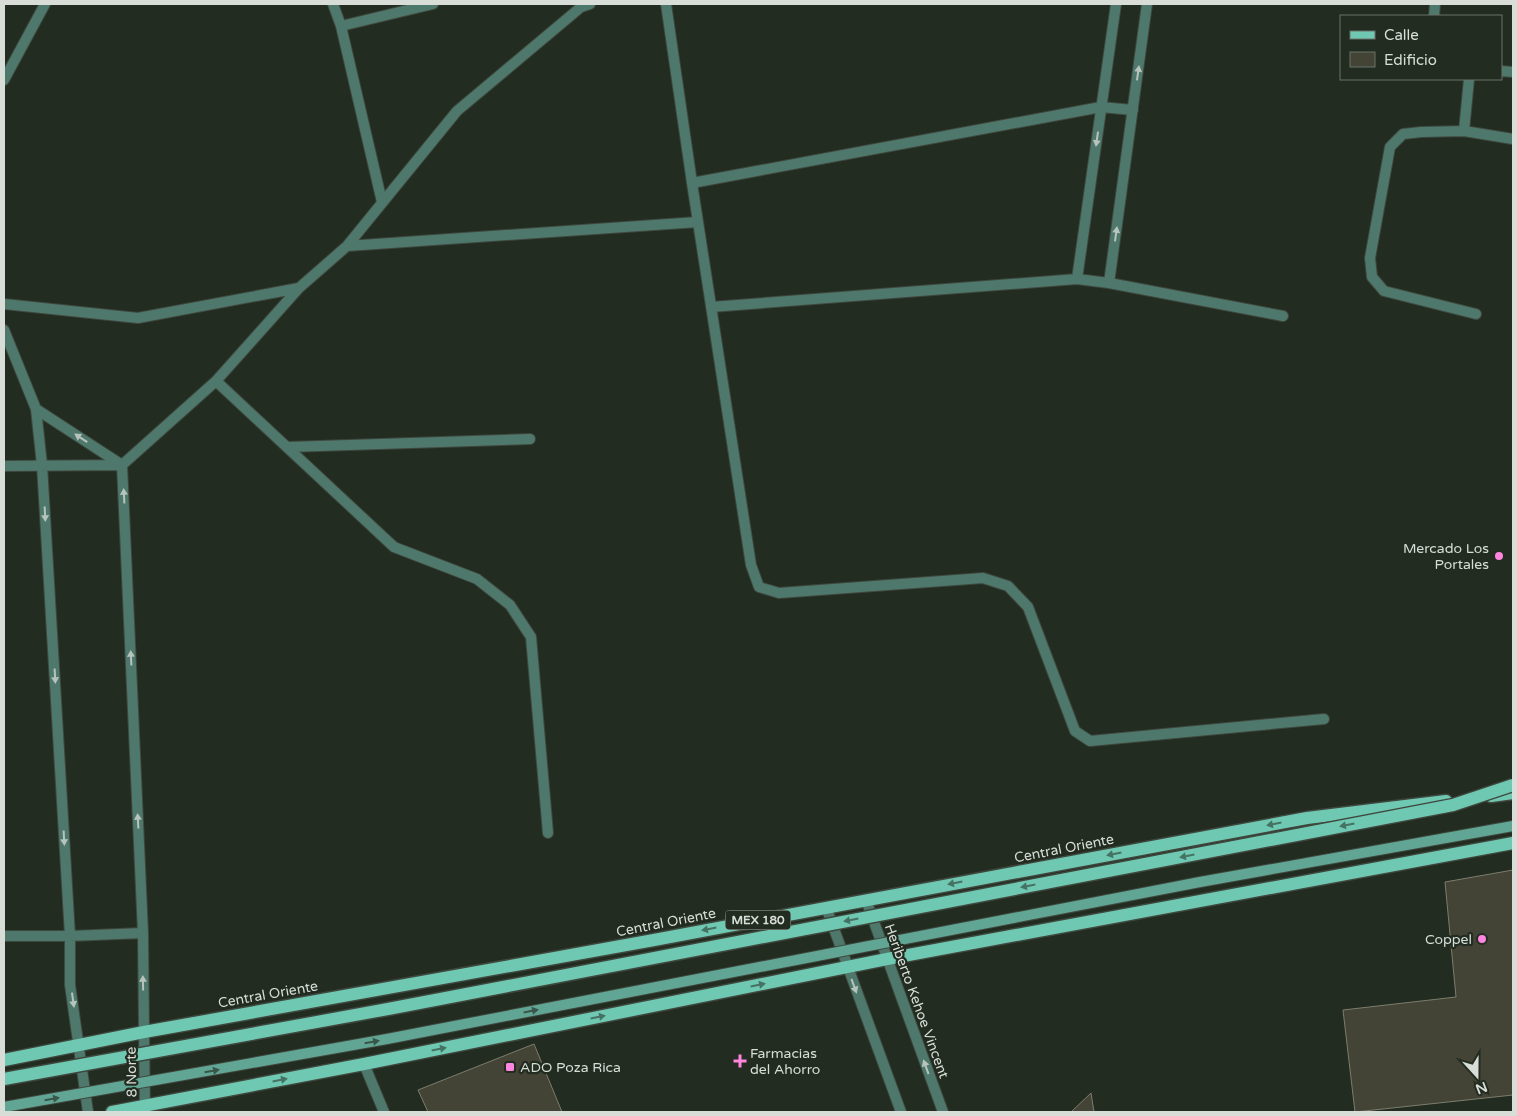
<svg xmlns="http://www.w3.org/2000/svg" width="1517" height="1116" viewBox="0 0 1517 1116" font-family="'Varela Round',sans-serif">
<style>
.building{fill:#434435;stroke:#7c7d6d}
.lines{fill:none;stroke-linecap:round;stroke-linejoin:round}
.service-casing{stroke:#3f483e;stroke-width:12}
.minor-casing{stroke:#3f483e;stroke-width:12}
.primary-casing{stroke:#3f483e;stroke-width:15}
.service{stroke:#4f786d;stroke-width:10}
.minor{stroke:#4f786d;stroke-width:10}
.primary{stroke:#6fc8b2;stroke-width:12}
.secondary-bridge-casing{stroke:#3f483e;stroke-width:12;stroke-linecap:butt}
.primary-bridge-casing{stroke:#3f483e;stroke-width:15;stroke-linecap:butt}
.secondary-bridge{stroke:#61a594;stroke-width:10}
.primary-bridge{stroke:#6fc8b2;stroke-width:12}
.oneway{fill:#b6c4bc}
.oneway2{fill:#457262}
.oneway3{fill:#385649}
.poi-dot{fill:#ff85df;stroke:#222c21;stroke-width:2}
.labels{text-anchor:middle;stroke-width:4.5;stroke-linejoin:round;paint-order:stroke}
.shield{fill:#222c21;stroke:#a1a9a0;stroke-width:1}
.shield-label{font-size:12px;font-weight:bold;fill:#d8ded7}
.poi-label{font-size:14px;fill:#d8ded7;stroke:#222c21;text-anchor:end}
.street-label{font-size:14px;fill:#d8ded7;stroke:#222c21}
</style>
<rect width="100%" height="100%" fill="#222c21"/>
<!-- building -->
<path class="building" d="M1513,870v225l-158,17 -12,-102 113,-13 -11,-115z
M534,1044l28,68h-134l-10,-22z
M1091,1093l3,19h-23z"/>
<g class="lines">
<!-- service casing -->
<g class="service-casing">
<path id="service" d="M333,4l8,22 92,-22
M666,4l26,179 59,382 8,22 20,6 204,-15 25,8 20,21 47,124 15,10 234,-22
M1434,16l1,-12
M341,26l41,176
M1501,71l12,1
M4,80l41,-76
M1464,131l5,-52
M692,183l409,-76 32,3
M347,246l351,-24
M1077,279l39,-275
M1109,283l38,-279
M4,304l134,14 161,-30
M711,307l366,-28 32,4 174,33
M1476,314l-92,-23 -12,-14 -2,-19 20,-111 13,-13 18,-2 43,-1 49,8
M4,330l32,79 6,56 28,471v49l18,127
M216,381l178,166 83,32 33,26 21,32 17,196
M36,409l86,56 21,468 1,99
M288,447l242,-8
M4,466l118,-1 94,-84 83,-93 48,-42 110,-135 124,-104 9,-3
M4,936h66l73,-3"/>
</g>
<!-- minor casing -->
<g class="minor-casing">
<path id="minor" d="M866,900l77,212
M826,907l75,205
M144,1032l1,80
M364,1064l20,48"/>
</g>
<!-- primary casing -->
<g class="primary-casing">
<path id="primary" d="M1491,796l22,-3
M4,1060l140,-28 510,-92 653,-122 139,-17
M112,1112l252,-48 523,-105 626,-116"/>
</g>
<!-- service -->
<use href="#service" class="service"/>
<!-- minor -->
<use href="#minor" class="minor"/>
<!-- primary -->
<use href="#primary" class="primary"/>
<!-- secondary-bridge casing -->
<g class="secondary-bridge-casing">
<path id="secondary-bridge" d="M4,1107l383,-68 813,-157 313,-56"/>
</g>
<!-- primary-bridge casing -->
<g class="primary-bridge-casing">
<path id="primary-bridge" d="M4,1079l384,-70 1065,-204 60,-20"/>
</g>
<!-- secondary-bridge -->
<use href="#secondary-bridge" class="secondary-bridge"/>
<!-- primary-bridge -->
<use href="#primary-bridge" class="primary-bridge"/>
</g>
<!-- one-way arrows -->
<defs><path id="oneway-solid" d="M-6-.8H1V-3.2L6.5 0L1 3.2V.8H-6Z" transform="scale(1.25)"/></defs>
<g class="oneway">
<use href="#oneway-solid" transform="translate(1138 73) rotate(-82)"/>
<use href="#oneway-solid" transform="translate(1097 139) rotate(98)"/>
<use href="#oneway-solid" transform="translate(1116 234) rotate(-82)"/>
<use href="#oneway-solid" transform="translate(81 438) rotate(-147)"/>
<use href="#oneway-solid" transform="translate(124 496) rotate(-93)"/>
<use href="#oneway-solid" transform="translate(45 514) rotate(87)"/>
<use href="#oneway-solid" transform="translate(131 658) rotate(-93)"/>
<use href="#oneway-solid" transform="translate(55 676) rotate(87)"/>
<use href="#oneway-solid" transform="translate(138 821) rotate(-93)"/>
<use href="#oneway-solid" transform="translate(64 838) rotate(87)"/>
<use href="#oneway-solid" transform="translate(143 983) rotate(-91)"/>
<use href="#oneway-solid" transform="translate(854 986) rotate(70)"/>
<use href="#oneway-solid" transform="translate(73 1000) rotate(82)"/>
<use href="#oneway-solid" transform="translate(926 1067) rotate(-110)"/>
</g>
<g class="oneway2">
<use href="#oneway-solid" transform="translate(1274 824) rotate(169)"/>
<use href="#oneway-solid" transform="translate(1347 825) rotate(169)"/>
<use href="#oneway-solid" transform="translate(1114 854) rotate(169)"/>
<use href="#oneway-solid" transform="translate(1187 856) rotate(169)"/>
<use href="#oneway-solid" transform="translate(955 883) rotate(169)"/>
<use href="#oneway-solid" transform="translate(1028 886) rotate(169)"/>
<use href="#oneway-solid" transform="translate(851 920) rotate(169)"/>
<use href="#oneway-solid" transform="translate(709 929) rotate(169)"/>
<use href="#oneway-solid" transform="translate(758 985) rotate(-11)"/>
<use href="#oneway-solid" transform="translate(598 1017) rotate(-11)"/>
<use href="#oneway-solid" transform="translate(439 1049) rotate(-11)"/>
<use href="#oneway-solid" transform="translate(280 1080) rotate(-11)"/>
</g>
<g class="oneway3">
<use href="#oneway-solid" transform="translate(531 1011) rotate(-11)"/>
<use href="#oneway-solid" transform="translate(372 1042) rotate(-10)"/>
<use href="#oneway-solid" transform="translate(212 1071) rotate(-10)"/>
<use href="#oneway-solid" transform="translate(52 1099) rotate(-10)"/>
</g>
<!-- markers -->
<g class="poi-dot">
<circle cx="1499" cy="556" r="5"/>
<circle cx="1482" cy="939" r="5"/>
<path d="M737.5 1053.5h5v5h5v5h-5v5h-5v-5h-5v-5h5z"/>
<rect x="505" y="1062" width="10" height="10" rx="2.5"/>
</g>
<g class="labels">
<!-- shield labels -->
<rect class="shield" x="725.5" y="910.5" width="65" height="19" rx="4"/>
<g class="shield-label">
<text x="758" y="924">MEX 180</text>
</g>
<!-- poi labels -->
<g class="poi-label">
<text x="1489" y="553">Mercado Los<tspan x="1489" dy="16">Portales</tspan></text>
<text x="1472" y="944">Coppel</text>
<text x="750" y="1058" text-anchor="start">Farmacias<tspan x="750" dy="16">del Ahorro</tspan></text>
<text x="520" y="1072" text-anchor="start">ADO Poza Rica</text>
</g>
<!-- street labels -->
<g class="street-label">
<text transform="translate(1064 848) rotate(-11)" y="5">Central Oriente</text>
<text transform="translate(666 922) rotate(-11)" y="5">Central Oriente</text>
<text transform="translate(268 994) rotate(-10)" y="5">Central Oriente</text>
<text transform="translate(917 1001) rotate(70)" y="5">Heriberto Kehoe Vincent</text>
<text transform="translate(131 1072) rotate(-91)" y="5">8 Norte</text>
</g>
</g>
<!-- border -->
<rect width="1517" height="1116" fill="none" stroke="#d8ded7" stroke-width="10"/>
<!-- legend -->
<rect x="1340" y="15" width="162" height="65" fill="#222c21" stroke="#6b736a"/>
<rect x="1350" y="31" width="25" height="8" fill="#6fc8b2" stroke="#6b736a"/>
<text x="1384" y="40" font-size="15" fill="#d8ded7">Calle</text>
<rect x="1350" y="52" width="25" height="15" fill="#434435" stroke="#6b736a"/>
<text x="1384" y="65" font-size="15" fill="#d8ded7">Edificio</text>
<!-- north arrow -->
<g transform="translate(1477 1076) rotate(159)" stroke="#222c21" stroke-width="4" paint-order="stroke">
<path d="M0-4L9 19L0 12L-9 19Z" fill="#d8ded7"/>
<text y="-8" font-size="14" font-weight="bold" text-anchor="middle" fill="#d8ded7">N</text>
</g>
</svg>
